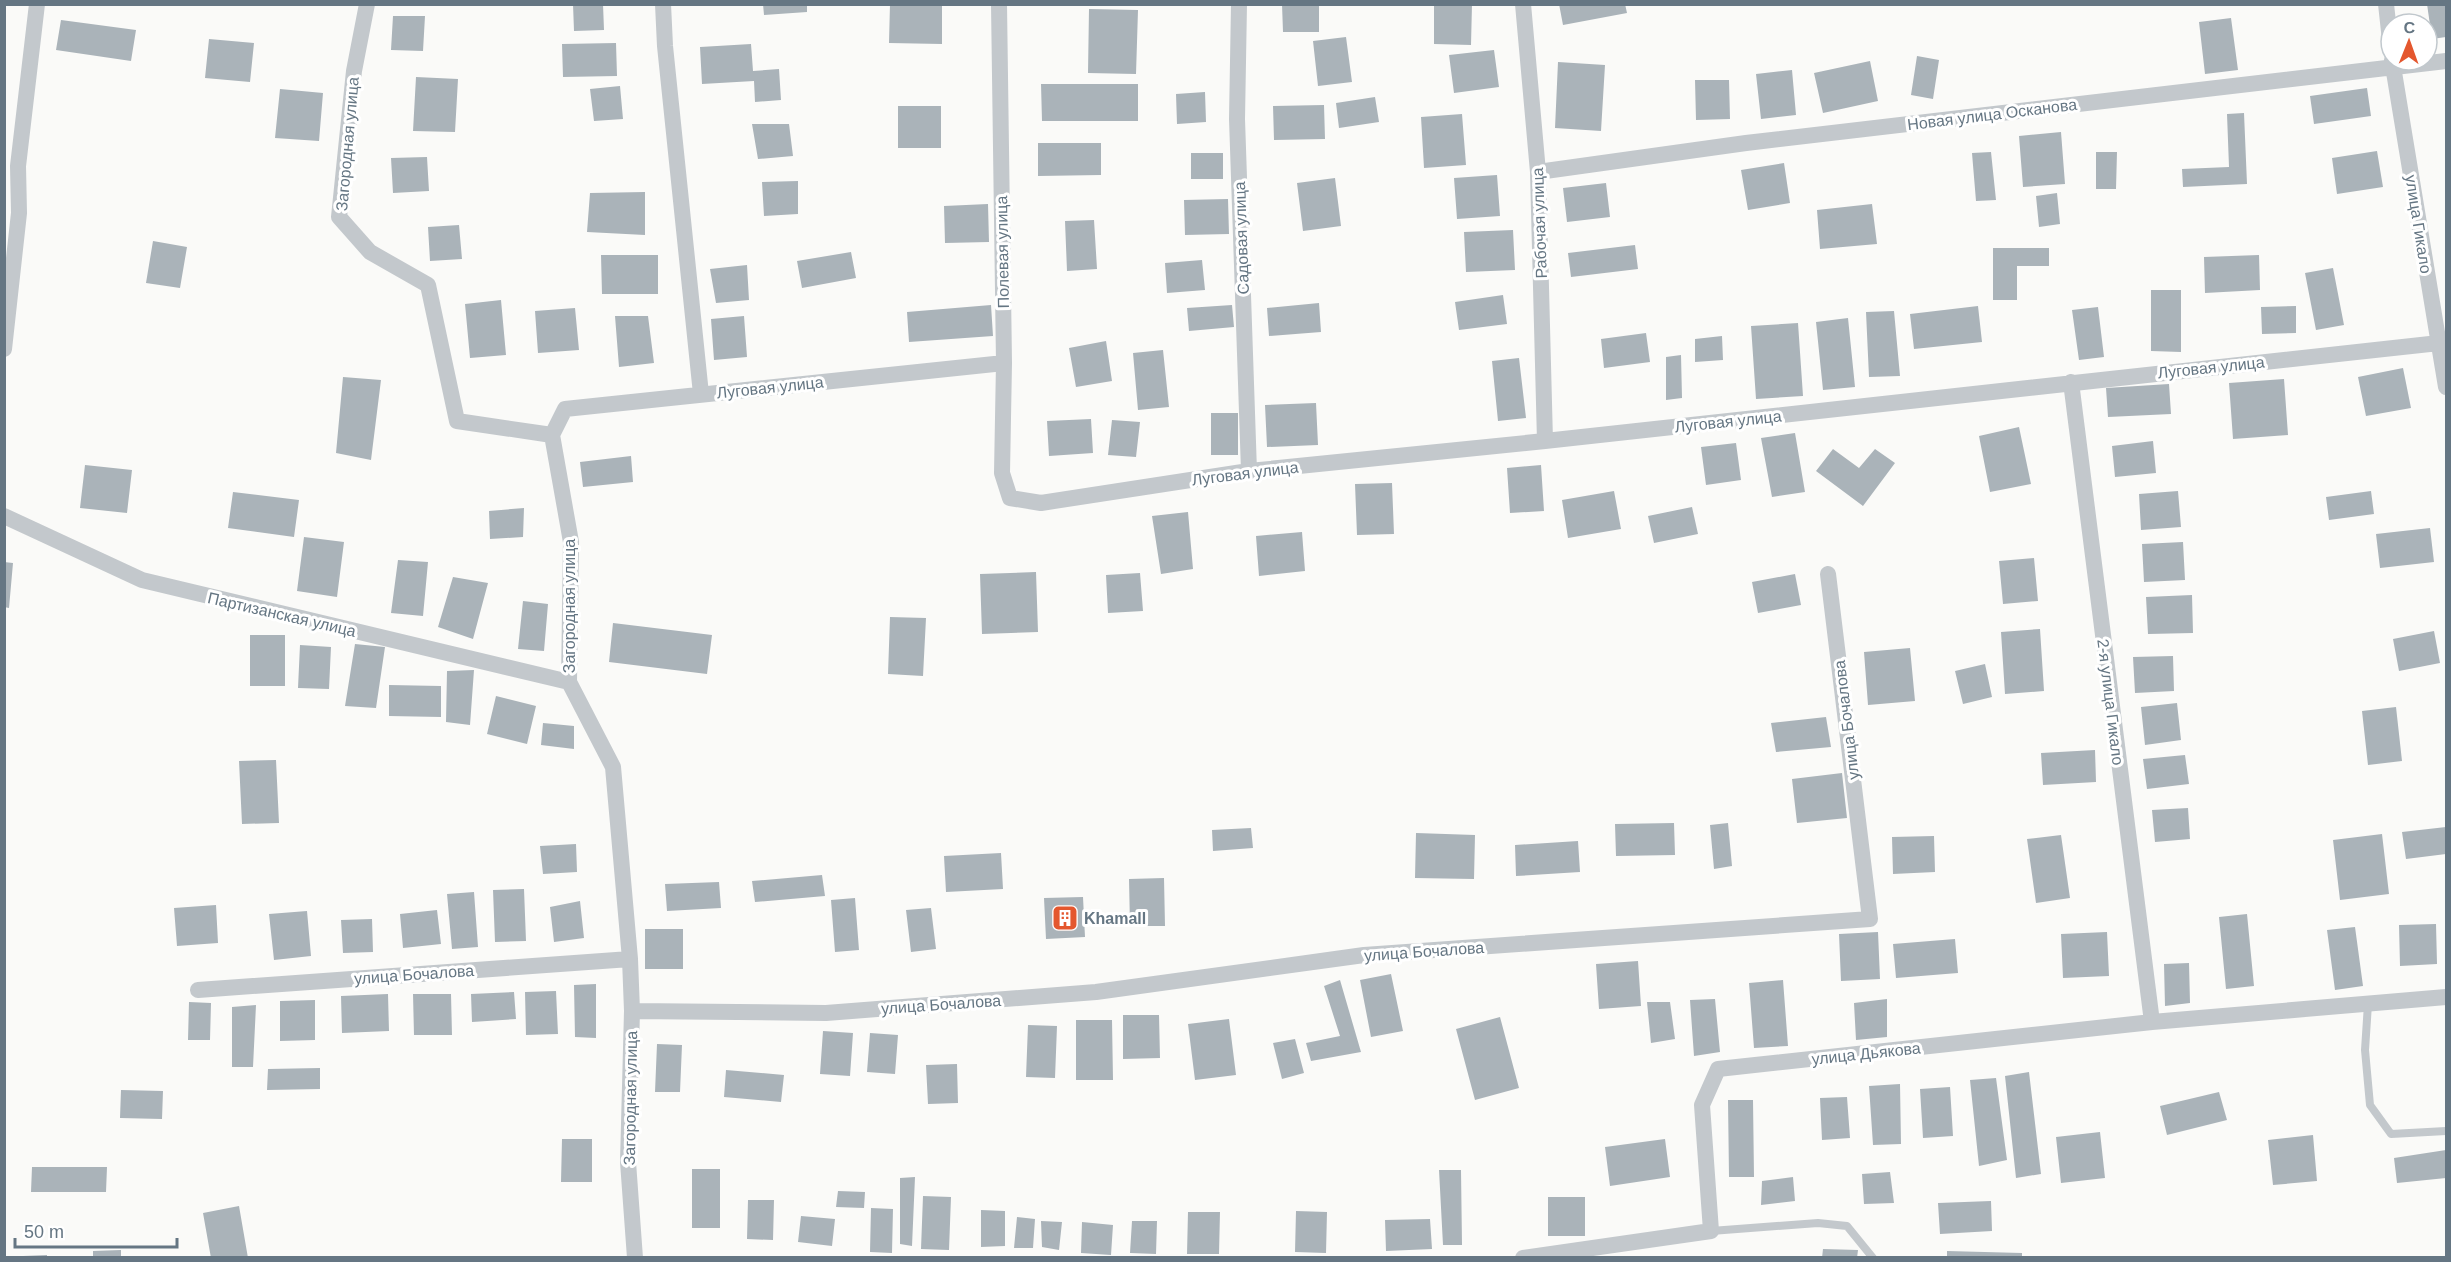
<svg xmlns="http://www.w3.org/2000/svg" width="2451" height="1262" viewBox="0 0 2451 1262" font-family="Helvetica,sans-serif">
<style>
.building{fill:#aab3b9}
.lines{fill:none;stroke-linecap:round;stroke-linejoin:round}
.lane{stroke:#c3c8cc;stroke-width:8}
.street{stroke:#c3c8cc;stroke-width:16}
.labels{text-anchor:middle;stroke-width:6;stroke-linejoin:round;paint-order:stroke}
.street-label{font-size:16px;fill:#657683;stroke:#fff}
.poi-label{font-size:16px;font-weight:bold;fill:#657683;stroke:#fff;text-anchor:start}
</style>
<rect width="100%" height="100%" fill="#fafaf8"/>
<!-- building -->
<path class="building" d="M573,4h30l1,26 -30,1z
M763,4h44v8l-43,3z
M890,4h52v40l-53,-1z
M1282,4h37v28h-36z
M1434,4h38l-1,41 -37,-1z
M1559,4h66l2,9 -64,12z
M2427,4h19v33l-14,2z
M1089,9l49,1 -2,64 -48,-1z
M393,16h32l-2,35 -32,-1z
M2231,18l7,52 -33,4 -6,-52z
M61,20l75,10 -5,31 -75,-11z
M1346,37l6,45 -34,4 -5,-45z
M209,39l45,4 -4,39 -45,-4z
M616,43l1,33 -54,1 -1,-33z
M751,44l2,27 26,-2 2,31 -26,2 -1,-21 -52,3 -2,-37z
M1494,50l5,37 -45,6 -5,-38z
M1917,56l22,4 -6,39 -22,-4z
M1870,61l8,40 -55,12 -9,-40z
M1558,62l47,3 -4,66 -46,-3z
M1792,70l4,45 -35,4 -5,-45z
M416,77l42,2 -3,53 -42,-1z
M1695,80h34l1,39 -34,1z
M1041,84h97v37h-96z
M620,86l3,33 -29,2 -4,-32z
M2367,88l4,28 -57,8 -4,-28z
M280,89l43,4 -4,48 -44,-3z
M1205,92l1,30 -29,2 -1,-30z
M1375,97l4,25 -40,6 -3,-25z
M1324,105l1,34 -51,1 -1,-34z
M898,106h43v42h-43z
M2244,113l3,71 -64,3 -1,-18 47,-2 -2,-53z
M1462,114l4,51 -42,3 -3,-51z
M752,124h37l4,32 -35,3z
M2061,132l4,52 -42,3 -4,-51z
M1038,143h63v32l-63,1z
M2377,151l6,36 -46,7 -5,-36z
M1991,152l5,48 -20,1 -4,-48z
M2096,152h21l-1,37h-20z
M1191,153h32v26h-32z
M427,157l2,34 -36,2 -2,-35z
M1784,163l6,40 -42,7 -7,-40z
M1497,175l3,41 -43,3 -3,-41z
M1335,178l6,48 -38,5 -6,-48z
M798,181v33l-34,2 -2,-34z
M1606,183l4,34 -43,5 -4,-34z
M645,192v43l-58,-3 3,-39z
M2057,193l3,31 -21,3 -3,-31z
M1228,199l1,35 -44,1 -1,-35z
M988,204l1,38 -44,1 -1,-37z
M1872,204l5,40 -57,5 -3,-39z
M1094,220l3,49 -30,2 -2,-50z
M459,225l3,34 -32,2 -2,-34z
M1513,230l2,40 -49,2 -2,-40z
M153,241l34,6 -7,41 -34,-5z
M1635,245l3,24 -67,8 -3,-24z
M1993,248h56v18h-32v34h-24z
M851,252l5,26 -54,10 -5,-27z
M601,255h57v39h-56z
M2259,255l1,35 -55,3 -1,-36z
M1202,260l3,30 -38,3 -2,-30z
M747,265l2,35 -33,3 -6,-34z
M2333,268l11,57 -28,5 -11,-57z
M2151,290h30v62l-30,-1z
M1503,295l4,29 -48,6 -4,-28z
M501,300l5,55 -36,3 -5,-54z
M1319,303l2,29 -52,4 -2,-28z
M991,305l2,31 -84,6 -2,-30z
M1232,305l2,22 -45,4 -2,-23z
M1978,306l4,36 -68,7 -4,-35z
M2296,306v27l-34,1 -1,-27z
M2098,307l6,50 -25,3 -7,-50z
M575,308l4,42 -41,3 -3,-42z
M1894,311l6,65 -31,1 -3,-65z
M615,316h33l6,47 -35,4z
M744,316l3,41 -33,3 -3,-41z
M1848,318l7,69 -32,3 -7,-68z
M1798,323l5,73 -47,3 -5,-73z
M1646,333l4,29 -46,6 -3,-29z
M1722,336l1,24 -28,2v-23z
M1106,341l6,40 -36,6 -7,-39z
M1163,350l6,57 -31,3 -5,-57z
M1681,355l1,43 -16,2v-43z
M1519,358l7,60 -28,3 -6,-60z
M2403,368l8,40 -45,8 -8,-39z
M343,377l38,3 -10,80 -35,-7z
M2284,379l4,56 -55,4 -4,-56z
M2169,384l2,30 -63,3 -2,-29z
M1316,403l2,42 -51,2 -2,-42z
M1211,413h27v42h-27z
M1091,419l2,34 -44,3 -2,-35z
M1112,420l28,2 -4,35 -28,-2z
M2019,427l12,57 -41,8 -11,-56z
M1795,433l10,59 -33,5 -11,-59z
M2153,441l3,32 -41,4 -3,-31z
M1736,443l5,37 -35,5 -5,-38z
M1833,449l26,19 16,-19 20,14 -32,43 -47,-35z
M631,456l2,26 -50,5 -3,-25z
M85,465l47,5 -5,43 -47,-5z
M1541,465l3,46 -34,2 -3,-45z
M1392,483l2,51 -37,1 -2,-51z
M1614,491l7,38 -53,9 -6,-38z
M2178,491l3,36 -40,3 -2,-36z
M2371,491l3,23 -45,6 -3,-23z
M233,492l66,8 -5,37 -66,-9z
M1692,507l6,27 -44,9 -6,-27z
M524,508l-1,29 -33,2 -1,-28z
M1188,512l5,57 -32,5 -9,-58z
M2430,528l4,34 -54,6 -4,-34z
M1302,532l3,39 -46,5 -3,-40z
M304,537l40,5 -7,55 -40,-6z
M2183,542l2,38 -41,2 -2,-38z
M2034,558l4,43 -35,3 -4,-43z
M398,560l30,2 -5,54 -32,-3z
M4,562l9,1 -4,45 -5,-1z
M1036,572l2,60 -56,2 -2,-60z
M1140,573l3,38 -35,2 -2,-38z
M1795,574l6,31 -43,8 -6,-31z
M453,577l35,6 -15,56 -35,-12z
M2192,595l1,38 -45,1 -2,-37z
M523,601l25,3 -4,47 -26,-2z
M890,617l36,1 -3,58 -35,-2z
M613,623l99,12 -5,39 -98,-12z
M2040,629l4,62 -39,3 -4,-62z
M2434,631l6,32 -41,8 -6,-32z
M250,635h35v51h-35z
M355,644l30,3 -9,61 -31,-2z
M300,645l31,2 -2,42 -31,-1z
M1910,648l5,53 -47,4 -4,-53z
M2173,656l1,35 -39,2 -2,-36z
M1985,664l7,33 -29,7 -8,-33z
M474,670l-4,55 -24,-3 1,-51z
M389,685l52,1v31l-52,-1z
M496,696l40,10 -9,38 -40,-10z
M2177,703l4,37 -36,5 -4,-38z
M2396,707l6,54 -34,4 -6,-54z
M1826,717l5,30 -55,5 -5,-29z
M543,723l31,3v23l-33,-4z
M2095,750l1,32 -53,3 -2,-32z
M2185,755l4,29 -42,5 -4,-30z
M276,760l3,63 -37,1 -3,-63z
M1842,773l5,45 -50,5 -5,-44z
M2188,808l2,31 -35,3 -3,-32z
M1674,823l1,32 -59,1 -1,-32z
M1728,823l4,43 -18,3 -4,-44z
M2446,827v27l-40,5 -4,-27z
M1251,828l2,20 -40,3 -1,-21z
M1416,833l59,2 -1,44 -59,-1z
M2382,834l7,60 -49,6 -7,-60z
M2061,835l9,63 -34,5 -9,-64z
M1934,836l1,36 -42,2 -1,-37z
M1578,841l2,31 -64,4 -1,-31z
M576,844l1,28 -34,2 -3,-28z
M1001,853l2,36 -57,3 -2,-36z
M822,875l3,21 -70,6 -3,-21z
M1164,878l1,48h-35l-1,-47z
M719,882l2,26 -54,3 -2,-27z
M524,889l2,52 -31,1 -2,-52z
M474,892l4,55 -26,2 -5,-55z
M1083,897l2,40 -39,2 -2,-41z
M855,898l4,52 -24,2 -4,-52z
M580,901l4,37 -30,4 -4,-35z
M216,905l2,38 -41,3 -3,-38z
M931,908l5,41 -25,3 -5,-42z
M437,910l4,34 -38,4 -3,-34z
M307,911l4,45 -37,4 -5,-46z
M2247,914l7,72 -28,3 -7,-72z
M372,919l1,33 -30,1 -2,-33z
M2436,924l1,40 -37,2 -1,-41z
M2355,927l8,59 -28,4 -8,-60z
M645,929h38v40h-38z
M1878,932l2,47 -39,2 -2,-47z
M2107,932l2,44 -46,2 -2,-44z
M1955,939l3,34 -62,5 -3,-34z
M1638,961l3,45 -42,3 -3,-45z
M2189,963l1,40 -25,3 -1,-42z
M1391,974l12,57 -32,6 -11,-57z
M1340,980l21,72 -50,9 -5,-18 34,-7 -16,-50z
M1783,980l5,66 -34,2 -5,-65z
M596,984v54l-21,-1 -1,-52z
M556,991l2,43 -32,1 -1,-43z
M514,992l2,27 -44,3 -1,-28z
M388,994l1,37 -47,2 -1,-37z
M413,994h38l1,41h-38z
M1715,999l5,53 -26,4 -4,-56z
M1887,999v38l-31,3 -2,-37z
M315,1000v40l-35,1v-40z
M189,1002l22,1 -1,37h-22z
M1647,1002h23l5,37 -24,4z
M256,1005l-3,62h-21v-60z
M1123,1015h36l1,43 -37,1z
M1500,1017l19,71 -44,12 -19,-71z
M1229,1019l7,56 -41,5 -7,-56z
M1076,1020h36l1,60h-37z
M1028,1025l29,1 -2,52 -29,-1z
M823,1031l30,2 -3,43 -30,-2z
M870,1033l28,2 -3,39 -28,-2z
M1295,1039l9,34 -22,6 -9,-36z
M657,1044l25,1 -2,47h-25z
M957,1064l1,39 -30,1 -2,-39z
M320,1068v21l-53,1 1,-21z
M726,1070l58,5 -3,27 -57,-5z
M2029,1072l12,102 -25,4 -11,-102z
M1996,1078l11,82 -28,6 -9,-86z
M1900,1084l1,60 -28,1 -4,-59z
M1950,1087l3,49 -30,2 -3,-49z
M121,1090l42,1 -1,28 -42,-1z
M2219,1092l8,28 -60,15 -7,-29z
M1847,1097l3,41 -28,2 -2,-42z
M1728,1100h25l1,77h-25z
M2100,1132l5,46 -44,5 -5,-46z
M2313,1135l4,46 -44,4 -5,-45z
M562,1139h30v43h-31z
M1665,1139l5,38 -60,9 -5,-39z
M2446,1150v28l-49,5 -3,-25z
M32,1167h75l-1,25h-75z
M692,1169h28v59h-28z
M1439,1170h22l1,75h-19z
M1890,1172l4,31 -30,1 -2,-30z
M915,1177l-3,69 -12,-2v-66z
M1793,1177l2,24 -34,4 1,-24z
M838,1191l27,1 -1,16 -28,-1z
M923,1196l28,1 -2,53 -28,-1z
M1548,1197h37v39h-37z
M748,1200h26l-1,40 -26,-1z
M1991,1201l1,30 -52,3 -2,-31z
M239,1206l9,52h-37l-8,-45z
M871,1208l22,1 -1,44 -22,-1z
M981,1210l24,1v35l-24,1z
M1296,1211l31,1 -1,41 -31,-1z
M1188,1212h32l-1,42h-32z
M801,1216l34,3 -3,27 -34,-4z
M1017,1217l18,2 -2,29h-19z
M1430,1219l2,30 -46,2 -1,-31z
M1041,1221l21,1 -3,28 -17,-3z
M1132,1221h25l-1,33 -26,-1z
M1082,1222l31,3 -2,30 -30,-2z
M1823,1249l35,1 -1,8h-35z
M121,1250v8h-28v-7z
M1947,1251l75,2v5h-75z
M47,1255v3h-23l-1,-2z"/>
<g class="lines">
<!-- lane -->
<path class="lane" d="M2368,1004l-3,46 5,55 21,29 55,-3
M1711,1231l107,-8 29,3 26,32"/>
<!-- street -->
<path class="street" d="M367,4l-13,67 -15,146 31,35 58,33 29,136 95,14
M663,4l2,42 36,348
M999,4l5,359 -2,110 8,25 31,5 208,-32 296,-30 894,-98 7,1
M1239,4l-2,115 12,352
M1523,4l15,168 7,269
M2386,4l5,46
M2392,60l54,327
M1538,172l208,-29 700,-82
M4,349l15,-136 -1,-47 19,-162
M2071,382l81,640
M552,435l19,107 -2,140 44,85 17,192 2,52 -4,151 7,96
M552,435l13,-26 439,-46
M4,516l138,64 427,102
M198,990l432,-31
M632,1011l194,2 270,-21 268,-37 506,-36 -42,-345
M1523,1258l188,-27 -9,-126 16,-36 434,-47 294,-25"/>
</g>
<!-- icons -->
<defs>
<g id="building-square" transform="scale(1.35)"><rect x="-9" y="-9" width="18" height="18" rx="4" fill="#e4572e" stroke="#fff"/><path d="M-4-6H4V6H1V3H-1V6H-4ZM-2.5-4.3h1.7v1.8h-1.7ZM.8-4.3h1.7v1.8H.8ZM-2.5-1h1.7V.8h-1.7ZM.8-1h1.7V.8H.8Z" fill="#fff"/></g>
</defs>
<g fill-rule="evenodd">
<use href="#building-square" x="1065" y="918"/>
</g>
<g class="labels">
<!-- street labels -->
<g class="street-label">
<text transform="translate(1992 114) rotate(-7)" y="6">Новая улица Осканова</text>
<text transform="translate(347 144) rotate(-85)" y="6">Загородная улица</text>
<text transform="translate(1539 223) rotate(-92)" y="6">Рабочая улица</text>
<text transform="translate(2419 224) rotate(81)" y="6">улица Гикало</text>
<text transform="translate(1241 238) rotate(-92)" y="6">Садовая улица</text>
<text transform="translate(1002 252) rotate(-91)" y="6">Полевая улица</text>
<text transform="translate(2211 367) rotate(-6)" y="6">Луговая улица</text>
<text transform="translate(770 387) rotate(-6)" y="6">Луговая улица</text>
<text transform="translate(1728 421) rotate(-6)" y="6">Луговая улица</text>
<text transform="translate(1245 473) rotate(-7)" y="6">Луговая улица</text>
<text transform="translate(569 606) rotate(-90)" y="6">Загородная улица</text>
<text transform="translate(282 614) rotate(13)" y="6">Партизанская улица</text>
<text transform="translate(2111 702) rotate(83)" y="6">2-я улица Гикало</text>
<text transform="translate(1846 720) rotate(-97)" y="6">улица Бочалова</text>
<text transform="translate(1424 951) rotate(-4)" y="6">улица Бочалова</text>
<text transform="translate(414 974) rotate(-4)" y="6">улица Бочалова</text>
<text transform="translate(941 1004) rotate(-4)" y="6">улица Бочалова</text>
<text transform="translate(1866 1053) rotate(-6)" y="6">улица Дьякова</text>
<text transform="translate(630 1098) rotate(-89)" y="6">Загородная улица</text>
</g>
<!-- poi labels -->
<g class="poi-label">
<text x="1084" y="924">Khamall</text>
</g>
</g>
<!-- border -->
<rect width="2451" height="1262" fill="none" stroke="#657683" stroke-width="12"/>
<!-- north arrow -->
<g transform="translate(2409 42) rotate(1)"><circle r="28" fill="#ffffff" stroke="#c1c8cd" stroke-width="1.5"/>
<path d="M0-4.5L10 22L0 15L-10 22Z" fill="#e4572e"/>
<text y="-9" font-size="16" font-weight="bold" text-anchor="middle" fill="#657683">С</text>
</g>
<!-- scale -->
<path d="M15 1238v9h162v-9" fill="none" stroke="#657683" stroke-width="3"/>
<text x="24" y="1238" font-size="18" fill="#657683" stroke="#ffffff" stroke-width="4.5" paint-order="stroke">50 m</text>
</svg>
